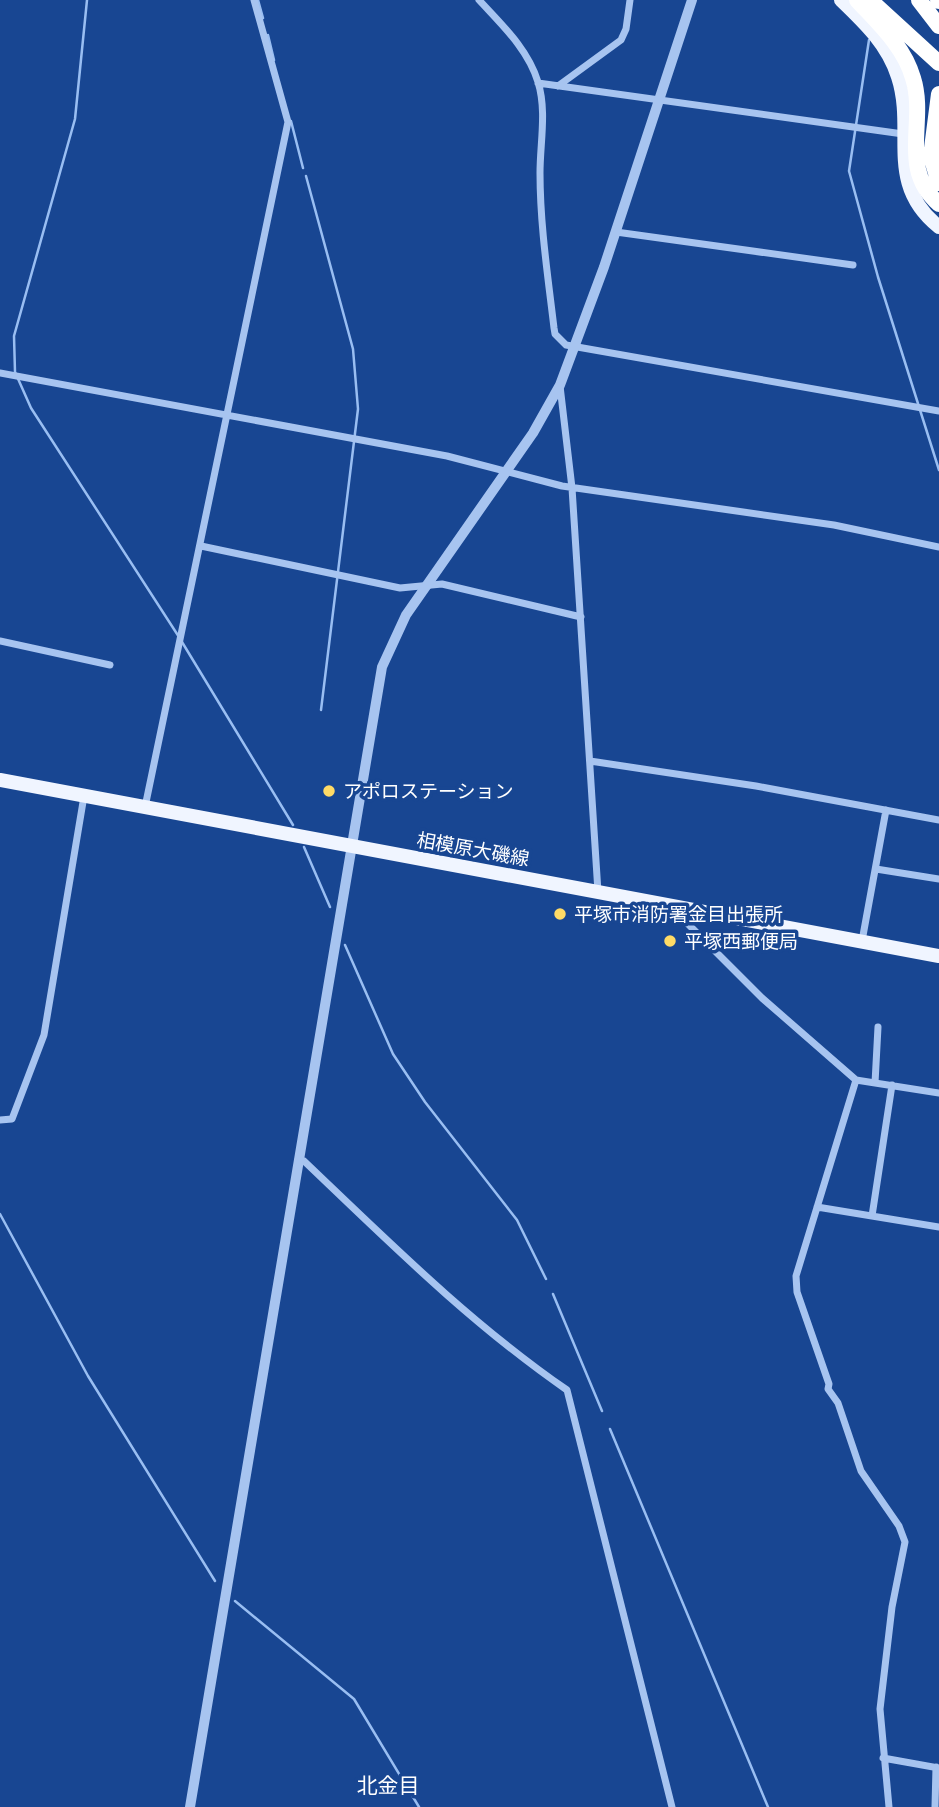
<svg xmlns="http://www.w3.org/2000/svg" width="939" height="1807" viewBox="0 0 939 1807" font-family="Signika,'Noto Sans JP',sans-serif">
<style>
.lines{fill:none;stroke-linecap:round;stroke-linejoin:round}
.stream{stroke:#99bef2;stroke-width:2.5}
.minor{stroke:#a7c4f0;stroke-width:7}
.tertiary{stroke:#a7c4f0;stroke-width:10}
.primary{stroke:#f0f5ff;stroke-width:14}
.motorway{stroke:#fff;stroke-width:16}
.poi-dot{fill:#ffdb66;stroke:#184692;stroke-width:2.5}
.labels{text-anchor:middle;stroke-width:7;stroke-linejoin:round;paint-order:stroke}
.poi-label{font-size:19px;fill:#fff;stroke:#184692;text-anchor:start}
.street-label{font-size:19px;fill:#fff;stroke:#184692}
.neighbourhood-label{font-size:21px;fill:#fff;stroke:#184692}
</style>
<rect width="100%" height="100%" fill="#184692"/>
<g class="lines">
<!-- stream -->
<path class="stream" d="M87,0l-12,119 -61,217 1,36 16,36 148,229
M258,0l5,18
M268,35l6,25
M869,40l-20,131 29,106 61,193
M291,121l12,47
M306,176l47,173 5,60 -37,301
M182,642l111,183
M304,847l26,60
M345,945l48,109 32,48 92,118 29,59
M0,1214l88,162 127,205
M553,1294l49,117
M610,1429l158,378
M235,1601l119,98 65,108"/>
<!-- minor -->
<path class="minor" d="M479,0c23,25 49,49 59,82 9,29 2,61 2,91 0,52 8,104 14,155l1,6 11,11 373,66
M538,83l365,51
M558,86l63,-46 5,-11 4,-29
M616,232l237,33
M0,373l447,83 115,30 272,39 105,22
M560,386l12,102 26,404
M201,546l199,42 42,-4 139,33
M0,641l110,24
M590,761l166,25 183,34
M145,807l143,-685 -34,-122
M876,869l63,10
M676,907l5,10 81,81 94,82 83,13
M862,941l24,-131
M856,1080l-60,196 1,16 32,92 -1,5 10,14 23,68 38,55 6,16 -13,65 -12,102 9,98
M875,1083l3,-56
M0,1120l12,-1 32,-84 40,-239
M298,1160l6,1c84,80 166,162 263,229l105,417
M817,1207l122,20
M872,1216l20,-131
M883,1758l56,10
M935,1807l1,-40"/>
<!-- tertiary -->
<path class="tertiary" d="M190,1807l192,-1140 24,-52 127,-182 27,-48 44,-118 88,-267"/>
<!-- primary -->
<path class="primary" d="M841,0c24,23 47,45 57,77 18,55 -14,106 41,150
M0,780l939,176"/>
<!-- motorway -->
<path class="motorway" d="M857,0c21,23 47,46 56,78 14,44 -15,90 26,126
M870,0l69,63
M919,0l20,26
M938,0l1,1
M939,94l-8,62 8,27"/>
</g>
<!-- markers -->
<g class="poi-dot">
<circle cx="329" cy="791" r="7"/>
<circle cx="560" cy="914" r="7"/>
<circle cx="670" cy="941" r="7"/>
</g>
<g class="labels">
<!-- poi labels -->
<g class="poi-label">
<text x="343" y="798">アポロステーション</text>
<text x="574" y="921">平塚市消防署金目出張所</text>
<text x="684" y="948">平塚西郵便局</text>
</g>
<!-- street labels -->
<g class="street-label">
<text transform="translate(473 849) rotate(10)" y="7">相模原大磯線</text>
</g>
<!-- neighbourhood labels -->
<g class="neighbourhood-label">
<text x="388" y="1793">北金目</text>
</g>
</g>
</svg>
